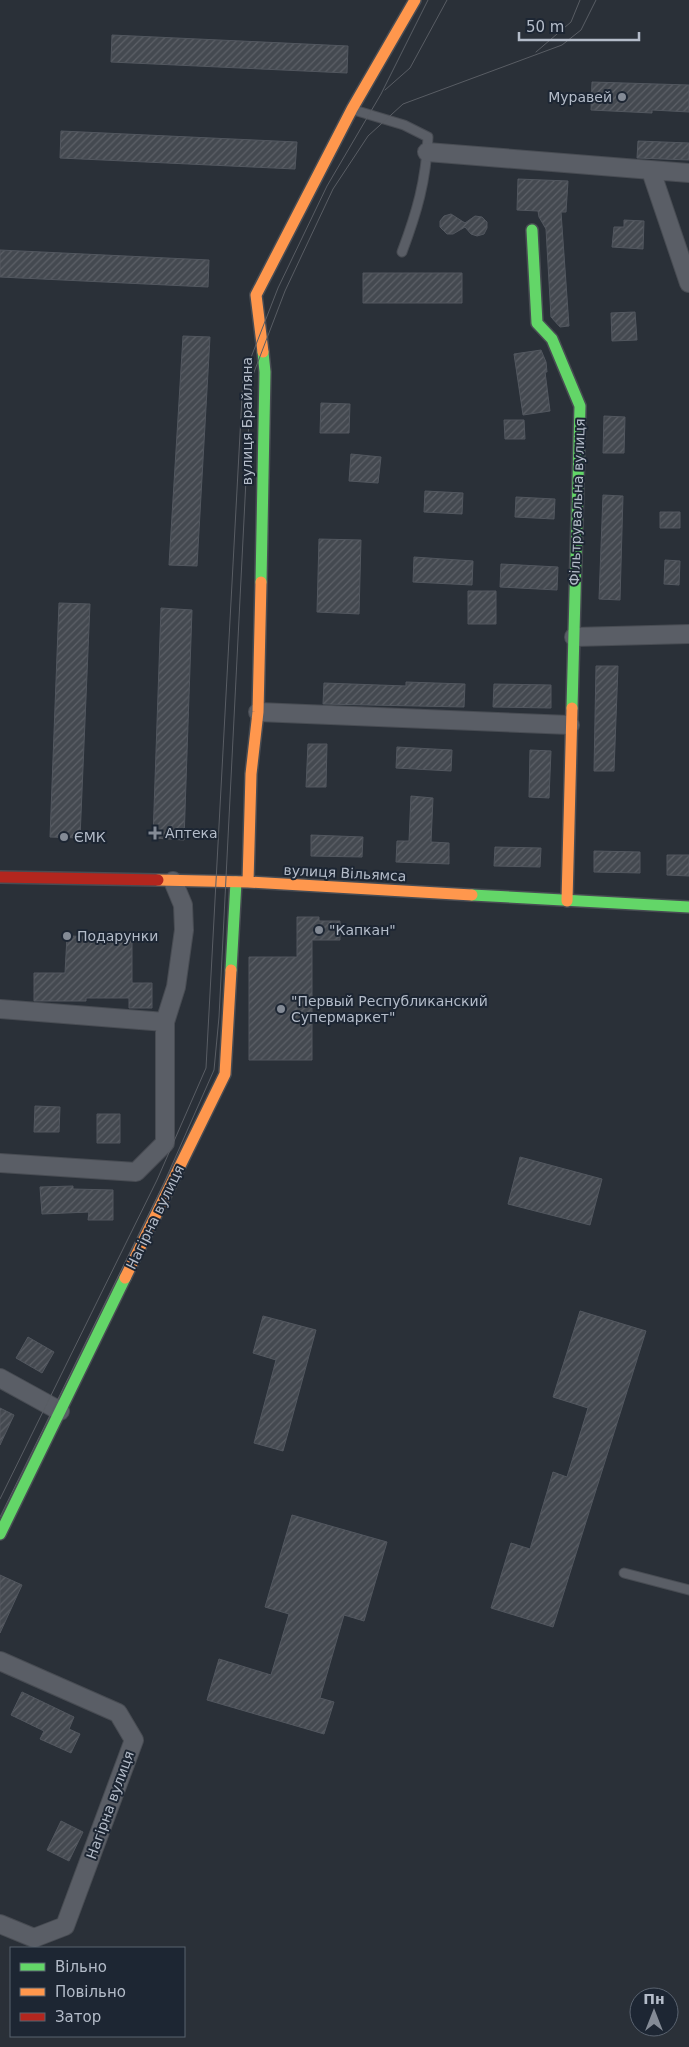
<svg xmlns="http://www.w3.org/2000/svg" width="689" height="2047" viewBox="0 0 689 2047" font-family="'DejaVu Sans',sans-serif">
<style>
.building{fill:url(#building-hatch);stroke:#52575f}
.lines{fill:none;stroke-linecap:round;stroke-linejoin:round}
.lane-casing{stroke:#484c53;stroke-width:11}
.street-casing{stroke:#484c53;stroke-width:20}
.fast-casing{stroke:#484c53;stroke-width:14}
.slow-casing{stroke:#484c53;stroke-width:14}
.jam-casing{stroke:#484c53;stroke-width:14}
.lane{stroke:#5a5e66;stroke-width:9}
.street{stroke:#5a5e66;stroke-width:18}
.fast{stroke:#63d668;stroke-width:11}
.slow{stroke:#ff974d;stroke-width:11}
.jam{stroke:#b3261e;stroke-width:11}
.tram{stroke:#595d64;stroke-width:1}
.poi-dot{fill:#848b96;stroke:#1d2633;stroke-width:2}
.labels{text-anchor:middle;stroke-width:4;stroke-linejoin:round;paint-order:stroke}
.poi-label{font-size:14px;fill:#b4bcc9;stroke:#1d2633;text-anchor:start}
.street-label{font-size:14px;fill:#b4bcc9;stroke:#1d2633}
</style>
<defs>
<pattern id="building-hatch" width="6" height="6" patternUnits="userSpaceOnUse" patternTransform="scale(1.25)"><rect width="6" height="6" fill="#444950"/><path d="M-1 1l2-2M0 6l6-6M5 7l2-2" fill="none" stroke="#5d6168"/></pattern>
</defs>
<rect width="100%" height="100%" fill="#2a3038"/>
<!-- building -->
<path class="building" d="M112,35l236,11 -1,27 -236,-11z
M592,82l97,3v27l-37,-2v3l-61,-3z
M61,131l236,11 -2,27 -235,-11z
M638,141l51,2v17l-52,-2z
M518,179l50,2 -2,31h-5l8,114 -9,1 -9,-10 -5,-88 -7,-12 -1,-6 -21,-1z
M451,214l14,9 10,-7 7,1 5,5v6l-3,6 -7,2 -6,-2 -6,-7 -12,7h-6l-7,-7v-6l4,-5z
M624,220l20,1 -1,28 -31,-2 2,-20h10z
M0,250l209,10 -1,27 -208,-10z
M363,273h99v30h-99z
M635,312l2,28 -25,1 -1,-28z
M183,336l27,1 -13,229 -28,-1z
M541,350l5,12 1,10h-2l5,39 -27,4 -9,-61z
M321,403l29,1 -1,29h-29z
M604,416l21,1 -1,36h-21z
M504,420h20l1,19h-20z
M351,454l30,3 -3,26 -29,-2z
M425,491l38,2 -1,21 -38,-2z
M603,495l20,1 -3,104 -21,-1z
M516,497l39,2 -1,20 -39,-2z
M660,512h20v16h-20z
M319,539l42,1 -2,74 -42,-2z
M414,557l59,4 -1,24 -59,-3z
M665,560l15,1 -1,24 -15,-1z
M501,564l57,3 -1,23 -57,-3z
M468,591h28v33h-28z
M59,603l31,1 -10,234 -30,-1z
M161,608l31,2 -8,230 -31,-2z
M596,666h22l-4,105h-20z
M406,682l59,2 -1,23 -141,-3 1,-21 82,3z
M494,684l57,1v23l-58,-1z
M308,744h19l-1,43h-20z
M397,747l55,3 -1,21 -55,-3z
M530,750l21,1 -2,47 -20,-1z
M411,796l22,2 -2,44 18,1v21l-53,-2 1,-21h12z
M311,835l52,2 -1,20 -51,-1z
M495,847l46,1 -1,19 -46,-1z
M594,851l46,1v21l-46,-1z
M667,855h22v21l-22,-1z
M297,917h22v4h21v19h-28v120h-63v-103h48z
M113,934l19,1v48h20v25h-23v-10h-43v3h-52v-28h31l2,-37 46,1z
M35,1106l25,1 -1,25h-25z
M97,1114h23v29h-23z
M520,1157l82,22 -12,46 -82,-21z
M73,1186v3l40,1v30h-25l1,-8 -47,2 -2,-27z
M580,1311l66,20 -93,296 -62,-19 20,-65 19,6 23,-77 14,5 21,-69 -35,-11z
M263,1316l53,14 -33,121 -29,-8 22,-83 -23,-7z
M28,1337l26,15 -12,21 -26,-15z
M0,1408l14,7 -14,30z
M292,1515l95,27 -23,79 -20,-6 -24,83 14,4 -10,32 -117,-34 12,-41 52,16 18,-61 -24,-7z
M0,1575l22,10 -22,48z
M22,1692l52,25 -5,12 11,5 -9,19 -31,-14 4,-8 -33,-16z
M61,1821l22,11 -14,29 -22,-11z"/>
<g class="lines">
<!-- lane casing -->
<g class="lane-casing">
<path id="lane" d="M354,110l50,15 24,12c-2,44 -11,75 -26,115
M624,1573l65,17"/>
</g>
<!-- street casing -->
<g class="street-casing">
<path id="street" d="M427,152l262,21
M651,171l38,112
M574,637l115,-3
M258,712l312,13
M0,1009l165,13
M0,1163l136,9 29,-29v-121l11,-35 8,-57 -1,-25 -10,-24
M0,1378l60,33
M0,1661l118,52 16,27 -69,186 -31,12 -34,-14"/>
</g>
<!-- fast casing -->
<g class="fast-casing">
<path id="fast" d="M532,230l5,93 15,16 28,67 -8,302
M261,582l4,-210 -2,-20
M472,895l217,12
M231,970l5,-88
M0,1534l125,-256"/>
</g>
<!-- slow casing -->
<g class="slow-casing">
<path id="slow" d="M263,352l-7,-57 96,-186 63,-109
M158,880l90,2 224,13
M248,882l3,-108 7,-62 3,-130
M567,901l5,-193
M125,1278l100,-204 6,-104"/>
</g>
<!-- jam casing -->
<g class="jam-casing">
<path id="jam" d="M0,877l158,3"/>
</g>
<!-- lane -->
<use href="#lane" class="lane"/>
<!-- street -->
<use href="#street" class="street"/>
<!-- fast -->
<use href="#fast" class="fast"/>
<!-- slow -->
<use href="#slow" class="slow"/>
<!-- jam -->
<use href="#jam" class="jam"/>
<!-- tram -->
<path class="tram" d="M536,52l35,-30 9,-22
M385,90l25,-22 37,-68
M0,1499l157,-319 49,-112 37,-690 35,-90 49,-102 54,-92 47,-94
M0,1517l164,-334 50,-113 5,-53 32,-637 34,-89 48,-102 35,-53 35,-32 159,-59 19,-15 15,-30"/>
</g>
<!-- markers -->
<g class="poi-dot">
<circle cx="622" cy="97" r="5"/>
<path d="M152.5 825.5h5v5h5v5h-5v5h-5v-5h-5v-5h5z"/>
<circle cx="64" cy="837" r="5"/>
<circle cx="319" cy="930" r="5"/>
<circle cx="67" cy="936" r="5"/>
<circle cx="281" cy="1009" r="5"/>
</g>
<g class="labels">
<!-- poi labels -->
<g class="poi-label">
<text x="612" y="102" text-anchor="end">Муравей</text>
<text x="165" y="838">Аптека</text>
<text x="74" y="842">ЄМК</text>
<text x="329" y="935">"Капкан"</text>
<text x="77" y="941">Подарунки</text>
<text x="291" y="1006">"Первый Республиканский<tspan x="291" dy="16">Супермаркет"</tspan></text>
</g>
<!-- street labels -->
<g class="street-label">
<text transform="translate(247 421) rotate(-90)" y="5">вулиця Брайляна</text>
<text transform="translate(577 502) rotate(-88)" y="5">Фільтрувальна вулиця</text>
<text transform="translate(345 873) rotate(3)" y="5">вулиця Вільямса</text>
<text transform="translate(155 1217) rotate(-64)" y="5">Нагірна вулиця</text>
<text transform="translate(110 1805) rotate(-70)" y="5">Нагірна вулиця</text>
</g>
</g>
<!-- legend -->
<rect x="10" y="1947" width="175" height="90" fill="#1d2633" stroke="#59626f"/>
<rect x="20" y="1963" width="25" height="8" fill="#63d668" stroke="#59626f"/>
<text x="55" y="1972" font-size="15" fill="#b4bcc9">Вільно</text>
<rect x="20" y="1988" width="25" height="8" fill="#ff974d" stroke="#59626f"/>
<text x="55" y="1997" font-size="15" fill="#b4bcc9">Повільно</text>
<rect x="20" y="2013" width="25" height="8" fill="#b3261e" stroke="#59626f"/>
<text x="55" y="2022" font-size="15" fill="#b4bcc9">Затор</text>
<!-- north arrow -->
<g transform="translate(654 2012)"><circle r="24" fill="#1d2633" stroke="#59626f"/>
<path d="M0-4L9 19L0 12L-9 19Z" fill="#848b96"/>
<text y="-8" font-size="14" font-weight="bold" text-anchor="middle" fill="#b4bcc9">Пн</text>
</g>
<!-- scale -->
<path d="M519 32v8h120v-8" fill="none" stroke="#b4bcc9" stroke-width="2.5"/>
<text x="526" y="32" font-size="15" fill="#b4bcc9" stroke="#1d2633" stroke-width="4" paint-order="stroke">50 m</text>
</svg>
